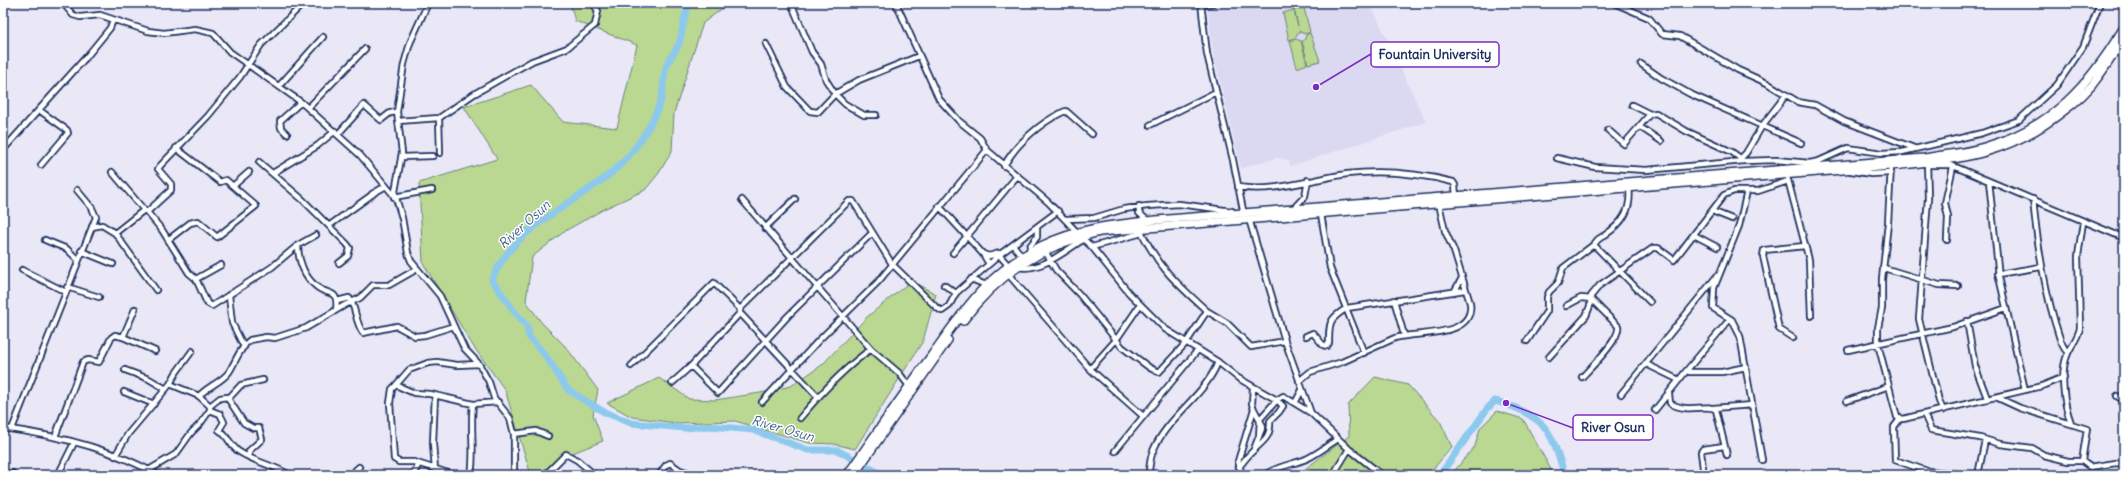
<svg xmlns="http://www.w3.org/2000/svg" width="2127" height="478" viewBox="0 0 2127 478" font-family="Delius,sans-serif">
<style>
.built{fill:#dbd8f1}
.green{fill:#bad891;stroke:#6a8478}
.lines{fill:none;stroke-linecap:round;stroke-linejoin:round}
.river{stroke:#8dc9ed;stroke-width:7}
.minor-casing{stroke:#1b2f5e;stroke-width:8}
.highway-casing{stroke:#1b2f5e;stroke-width:10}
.minor{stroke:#fff;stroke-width:4.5}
.highway{stroke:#fff;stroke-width:7}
.labels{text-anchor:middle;stroke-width:3;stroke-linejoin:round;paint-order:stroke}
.water-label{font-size:13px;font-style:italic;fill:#3d5d89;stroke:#fff}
.leader{fill:none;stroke:#7b2cbf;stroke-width:1.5}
.callout-dot{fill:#7b2cbf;stroke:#fff;stroke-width:1.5}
.callout{fill:#fff;stroke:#7b2cbf;stroke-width:1.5}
.callout-label{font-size:13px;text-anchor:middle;font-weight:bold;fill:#1b2f5e}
</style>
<rect width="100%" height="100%" fill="#eae8f7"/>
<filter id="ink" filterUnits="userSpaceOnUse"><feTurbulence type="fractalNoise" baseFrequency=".025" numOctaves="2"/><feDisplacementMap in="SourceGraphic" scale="8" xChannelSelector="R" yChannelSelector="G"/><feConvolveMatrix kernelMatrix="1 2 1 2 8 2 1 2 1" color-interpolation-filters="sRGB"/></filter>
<g filter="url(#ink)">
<!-- built -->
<path class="built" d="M1207,3h163l56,119 -136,44 -1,-6 -12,-2 -36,10 -28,-116z"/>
<!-- green -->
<path class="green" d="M570,3l158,1 -25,19 -29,90 -2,38 -13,22 -14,17 -39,18 -41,23 -33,26 -6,44 15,21 25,25 32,43 -5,25 10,26 -48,19 -15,15h-9l-26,-85 -32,-44 -50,-83 -4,-80 78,-24 -33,-52 67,-22 32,37 54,6 20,-83 -62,-24z
M1304,8l6,24 -5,2 -6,-3 -4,7 -6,2 -6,-27 11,-3 4,16 -4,-16z
M1310,33l10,28 -12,3 -6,-23 3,-2 1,-4z
M1296,39l5,2 6,23 -10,4 -7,-27z
M911,281l25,13 -13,47 -68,108 -21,-5 -25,-1 -74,-22 -59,2 -44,-6 -25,-14 52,-25 30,21 26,1 45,-7 31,-7 31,-21 45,-48z
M1375,377l33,8 32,36 12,26 -24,28h-131l52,-39 -1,-31z
M1497,411l26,8 31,56h-103l24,-29 5,-18z"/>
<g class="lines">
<!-- river -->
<path class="river" d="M691,3c-8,10 -7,24 -11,37 -2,10 -11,17 -14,27 -3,10 -2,22 -5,33 -6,18 -18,38 -30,53 -40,49 -113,63 -139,127l22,31 13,15 2,11 16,18 23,35 36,22 27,11 53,5 26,-2 43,4 55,20h29l46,25
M1440,475l47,-66 8,-8c17,4 43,15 53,31 8,12 12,30 17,43"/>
<!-- minor casing -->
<g class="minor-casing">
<path id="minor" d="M63,3l10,12 7,2 20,-2 48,16 16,2 31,-4 18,4 17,19 71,50 59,53 36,43 6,20 6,35 3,8 29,35 24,52 15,16 10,18 5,16 16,20 4,16v41
M791,3l21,49 9,12 5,16 9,14 10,10 19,11h12
M896,3l43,96 20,22 21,17 7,12 61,52 29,30
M1201,3l6,51 26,106 11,55
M1614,3l35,15 13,16 18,2 58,34 29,13 31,19 17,3 29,16 70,27
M1202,5l11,-2
M766,44l21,43 23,24 8,1 17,-18 24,-14 60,-24
M1641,64l20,14 29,16 111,49
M279,86l44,-49
M1632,105l18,9
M308,108l57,-59
M39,110l28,20 1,3 -27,32
M439,118l35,-24 58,-33 35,-13 28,-23 3,-14 -5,-8
M398,121l41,-3 1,35
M1150,125l66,-33
M1640,127l21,14
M1608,130l16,14 26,-30 6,-1 30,18 46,21 8,6
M287,134l-6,-6 -1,-7 21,-19
M338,134l26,-29 17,15 9,-7 7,-1
M3,150l85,-95 22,-27 3,-8
M401,157l32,-1
M1557,158l38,9 51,3 98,-9 32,-1 34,3 9,-2 29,-13 34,5 20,-1 80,-19 37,-13 38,-35 26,-38 17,-44
M1740,159l6,-6 16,-27 24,-31
M259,162l44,38 44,44 3,4 -2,8 -9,7
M1927,162l1,36 -9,121 20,82 4,9
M1929,165h22l173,73
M1004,166c12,-22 36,-43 59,-54l3,-1 26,23
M1891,166l-3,57 -6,56v29l-4,20v16l19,73 6,2 139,-33 22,-9
M1851,171l20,3 20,-1
M112,172l32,38
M273,173l44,-27 18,-15
M1788,180l21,80 2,56
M1989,181l10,96 26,113
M233,186l16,-14
M1238,187c36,6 74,-8 109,-13 37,-4 70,-1 106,8l2,3 1,11
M372,194l14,-8
M394,197l8,-44 -5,-41 7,-48 6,-21 18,-40
M394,197l38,-7
M2033,199c4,42 10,83 22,124 4,11 5,22 13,30
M742,200l129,149 28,24 10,13
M939,206l44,48 6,10
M1139,206v7l9,8
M1294,208l11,-12 3,-16
M1712,211l20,8
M147,212l15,18 27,43 7,6 25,-14
M1321,214l9,54 34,85
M1066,219l28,-1 30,-9 24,-3 31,-2 53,7
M1249,219l36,122 26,72
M330,225l43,-31
M92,227l10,-2 13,8 41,57
M765,228l30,-29
M115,233l29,-23 3,2 24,-22v-6l-13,-15 2,-3 48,-50 32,-39 21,-32 43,-42
M1694,235l23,12
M1081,237l11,10 37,46 36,36 53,33 20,16 39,22 6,-4 28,17 38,36 33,26
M45,240l22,9 11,11
M168,240l22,-17 8,-2 19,16 39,-31 -30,-26 -6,2 -44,-34
M1947,240l1,-23 -3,-14 8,-36
M298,245c0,15 6,32 19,42 11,9 22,1 19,23
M1013,245l9,11
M1594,246c1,-6 6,-8 11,-11 18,-12 27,-26 24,-48
M1092,247l50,-14
M81,251l32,13
M1045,251l11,19 24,25 42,52 28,21 9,4 27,-29 21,-32c-31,-28 -49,-44 -67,-82
M953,253l64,-77
M1029,253l1,-7 7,-9v-10
M983,254l6,2 10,-3
M999,255l10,11
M1018,267c23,5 47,-16 66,-28
M1884,268l55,17 19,1
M22,270l44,22
M1008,274l82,95 26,-29 24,-35
M1998,274l43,-7
M196,279l11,24 5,3 60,-39 26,-22 18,-10
M971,279l15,6
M944,285l12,8 47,-41 55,-41
M67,287l32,10
M1454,292l8,-14
M229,295l3,28 12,24
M1394,300l10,35
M337,301l12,-3c7,8 6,24 14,35l34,-7 18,10 10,-1 29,-9
M1566,306l15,-8 10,1 27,27c3,13 -27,41 -36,51
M1207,311l20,12 24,24 34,-6
M740,313l78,84
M1730,319l-43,51 2,2h33l24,-5
M1967,321l8,45 12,32
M1306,336l7,-3 10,12 4,1 2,-3c0,-21 0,-24 18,-35l118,-18
M123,337l32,14
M1793,338l-14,-9 -16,-73 1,-6 41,-4
M1527,341l20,-30v-14l2,-5 9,-9 5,-15 29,-22 4,1 54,55
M1848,350l105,-23 53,-19
M1549,357l37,-41 4,-10 1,-10 9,-11 53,-37h5l16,12 50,-65 10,-4h13
M1646,364l33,16 8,-10
M631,366l83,-83 26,26
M691,366l27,27 70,-77 84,-83
M1090,369l53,47
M125,370l24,9 17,10
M1299,381l11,-9 32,-10 53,-24c21,-7 80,1 75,-35l-16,-52 -9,-20 -6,-27
M672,383l19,-17 49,-53v-4l109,-108h4l39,63 45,44 5,3 7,-5 7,-13
M170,384l29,12
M396,385l13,-15 19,-7 9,-1 20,3 22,-1
M124,392l30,12
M1621,394l96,-118
M1669,394l1,9c17,11 38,0 46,7l11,45
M435,395l-2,48 2,27
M2117,396l7,5
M1996,397l24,11 67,21 -5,32
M228,399l13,-14 22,-5
M1847,401l42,-15
M762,402l57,-62 59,-58 109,-132
M1295,403l7,-13
M210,406l10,-8 7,-1 17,26 9,5h6l3,11 -13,12v6
M1713,408l39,-3
M1254,409l9,17 -9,23
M1655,410l24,-30
M1924,414l7,16 49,8 20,6 32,4 12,7 24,6h14l8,6 26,-4 8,1
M800,418c21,-25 43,-49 71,-69
M1900,419l-6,8 1,33 32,11 45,4
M2071,423c-7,-19 -12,-50 -3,-70 4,-9 10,-15 12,-25l-2,-72 5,-34
M3,428c51,7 110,21 155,47
M12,429l84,-212 -4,-9 -15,-18
M514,434l22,-3 12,5
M55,437l28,-75 5,-2 11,2 12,-24 4,-3 8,2 12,-28
M1115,451l82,-100
M115,456l13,-22 42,-50 6,-11 16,-22
M1762,460l-22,-124 -8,-16 -19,-12 1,-20 25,-62 8,-35h11l30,-10
M1239,467c5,-6 9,-12 15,-17 10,-10 17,-13 16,-29l9,-9 4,-6 -6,-6 -17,19 -1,18
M1703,468l-2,-16 2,-3 21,-3
M149,470l27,-16 15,-21 9,-9 10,-14
M12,475v-2
M58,475l16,-32
M290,475c-17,-10 -36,-13 -52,-24 -8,-6 -10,-15 -19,-21l5,-8 -4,-8 -10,-4v-4l-11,-10c9,-10 23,-14 30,-24 6,-9 11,-25 21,-32l16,-3 9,1 31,-10 39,-23 15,-7 13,-13h16l28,-16
M350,475l9,-8
M413,475l6,-11
M454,475l-40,-13h-15l-5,-3 -4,-56 2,-14 4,-4 18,8 16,1 43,10 25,-2
M471,475c4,-23 -1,-48 2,-71
M545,475l21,-21 11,6 18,15
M659,475l7,-10 4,-2 10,7 15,5
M1148,475c2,-8 2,-17 5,-24 14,-34 52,-55 65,-89
M1242,475l-4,-14 16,-52 -2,-5 1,-17
M1265,475c9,-8 29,-11 41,-16 10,-4 22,-14 32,-20
M1333,475l16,-26
M1978,475l7,-35
M2124,475v-3"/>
</g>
<!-- highway casing -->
<g class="highway-casing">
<path id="highway" d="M963,321c34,-46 81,-77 137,-89l791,-66c67,-7 113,-9 169,-52 14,-10 29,-23 39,-38 9,-12 17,-25 25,-38
M847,475c28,-40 55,-80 84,-119 34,-47 56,-83 110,-110 37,-18 75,-22 115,-26l768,-62c20,-4 41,-5 60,-11 68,-19 105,-62 140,-120
M854,475l94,-135"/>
</g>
<!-- minor -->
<use href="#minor" class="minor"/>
<!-- highway -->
<use href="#highway" class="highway"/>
</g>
</g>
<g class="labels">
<!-- water labels -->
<g class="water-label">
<text transform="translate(524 224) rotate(-42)" y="5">River Osun</text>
<text transform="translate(783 428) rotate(16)" y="5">River Osun</text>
</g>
</g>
<!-- callouts -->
<path class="leader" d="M1316 87L1371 54M1506 403L1573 428"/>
<g class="callout-dot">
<circle cx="1316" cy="87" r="4"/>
<circle cx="1506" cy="403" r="4"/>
</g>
<g class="callout">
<rect x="1371" y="42" width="128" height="25" rx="4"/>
<rect x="1573" y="415" width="80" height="25" rx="4"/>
</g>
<g class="callout-label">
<text x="1435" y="59">Fountain University</text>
<text x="1613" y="432">River Osun</text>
</g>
<!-- margin -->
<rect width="2127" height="478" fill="none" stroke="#fff" stroke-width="16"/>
<rect x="8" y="8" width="2111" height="462" fill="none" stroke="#1b2f5e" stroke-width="1.5" filter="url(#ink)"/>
</svg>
